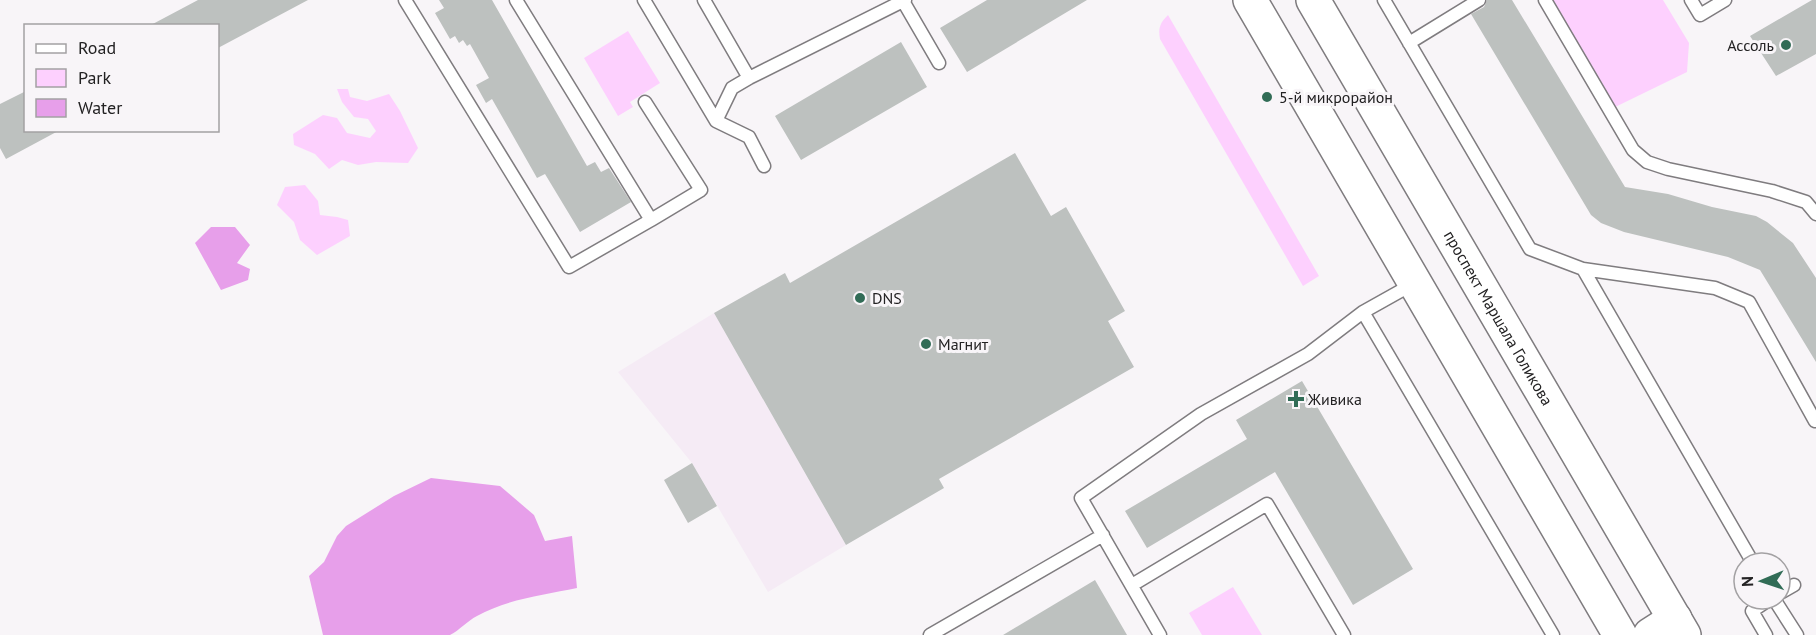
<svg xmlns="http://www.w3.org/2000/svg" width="1816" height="635" viewBox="0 0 1816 635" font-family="'PT Sans',sans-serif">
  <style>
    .built { fill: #f5ebf5 }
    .green { fill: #fdd0fe }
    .water { fill: #e79fea }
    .building { fill: #bdc1bf }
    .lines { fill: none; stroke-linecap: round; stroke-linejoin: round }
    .lane-casing { stroke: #7f7c7f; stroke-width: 15 }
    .secondary-casing { stroke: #7f7c7f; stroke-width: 36 }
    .lane { stroke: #fff; stroke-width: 12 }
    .secondary { stroke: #fff; stroke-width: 33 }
    .poi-dot { fill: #316c56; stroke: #f8f5f8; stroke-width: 2 }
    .labels { text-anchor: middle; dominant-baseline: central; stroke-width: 6; stroke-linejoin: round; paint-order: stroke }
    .poi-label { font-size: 16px; fill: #232223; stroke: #f8f5f8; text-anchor: start }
    .street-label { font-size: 16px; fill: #232223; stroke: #f8f5f8 }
  </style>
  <rect width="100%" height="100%" fill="#f8f5f8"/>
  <path class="built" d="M714 313 846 545 768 592 692 463 618 372Z"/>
  <path class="green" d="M1544 0H1663L1689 43 1687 72 1607 111Z
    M1168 15 1319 276 1303 286 1160 39C1158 28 1160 23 1168 15Z
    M628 31 660 83 630 102 633 107 618 116 584 58Z
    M337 89H348L350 97 367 101 389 94 400 111 418 148 408 163 376 162 358 165 342 160 329 169 315 154 294 145 293 134 323 115 337 118 347 133 370 138 376 131 368 119 354 117 342 102Z
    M305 185 318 201 320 215 337 217 348 220 350 236 317 255 300 240 294 222 277 205 285 187Z
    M1233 587 1262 635H1202L1189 613Z"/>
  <path class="water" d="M211 227H235L250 245 237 263 250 269 248 280 221 290 195 243Z
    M431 478 500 486 534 515 545 541 572 536 577 588C544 595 507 599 477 616 467 621 460 630 450 635H323L309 576 324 562 337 536 346 526 394 496Z"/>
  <path class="building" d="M198 0H308L218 48V26H149Z
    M439 0H492L587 166 595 162 601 172 609 168 631 202 580 232 545 174 537 178 492 99 486 103 476 85 489 78 470 44 467 46 463 40 459 43 455 36 450 39 435 13 444 8Z
    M987 0H1087L967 72 940 28Z
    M1487 0H1512L1625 187 1668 194 1712 207 1756 216 1767 222 1793 243 1816 278V362L1760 270 1728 257 1624 232 1601 223 1591 215 1471 14 1484 7Z
    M1812 0H1816V54L1776 76 1750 36Z
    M901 42 927 87 801 160 775 116Z
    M26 91V130H60L6 159 0 148V104Z
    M1015 153 1051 216 1066 207 1125 311 1108 321 1134 367 939 479 944 488 846 545 714 313 785 273 790 283Z
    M1302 381 1413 569 1353 605 1275 472 1147 548 1125 511 1247 439 1236 420Z
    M692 463 717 506 688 523 664 480Z
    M1095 580 1127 635H1003Z"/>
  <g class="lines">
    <g class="lane-casing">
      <path id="lane" d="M405 0 569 267 651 220 516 0
        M644 0 716 121 749 137 764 166
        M704 0 749 78 905 0
        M1384 0 1530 249 1583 269 1753 563
        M1545 0 1633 150 1647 162 1668 169 1772 191 1806 202 1816 214
        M1691 0 1700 15 1725 0
        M903 1 939 63
        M1409 43 1479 0
        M645 102 701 190 651 220
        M716 121 732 88 749 78
        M1583 269 1715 288 1749 302 1815 421 1816 420
        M1363 312 1553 635
        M1132 585 1267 504 1344 635
        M1780 593 1794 585
        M1774 599 1797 635
        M930 635 1103 535
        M1160 635 1081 498 1201 414 1308 354 1363 312 1413 284
        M1766 635 1752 611 1770 599"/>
    </g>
    <g class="secondary-casing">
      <g id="secondary">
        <path d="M1250 0 1620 635"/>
        <path id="s1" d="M1313 0 1684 635"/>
        <path d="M1650 635 1675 619"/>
      </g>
    </g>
    <use href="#lane" class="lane"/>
    <use href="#secondary" class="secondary"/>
  </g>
  <g class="poi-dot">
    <circle cx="1786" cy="45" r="6"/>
    <circle cx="1267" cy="97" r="6"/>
    <circle cx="860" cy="298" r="6"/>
    <circle cx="926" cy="344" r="6"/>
    <path d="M1293 390h6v6h6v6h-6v6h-6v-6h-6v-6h6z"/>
  </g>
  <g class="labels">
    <g class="poi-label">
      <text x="1774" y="45" text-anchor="end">Ассоль</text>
      <text x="1279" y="97">5-й микрорайон</text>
      <text x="872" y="298">DNS</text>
      <text x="938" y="344">Магнит</text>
      <text x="1308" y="399">Живика</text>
    </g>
    <g class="street-label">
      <text stroke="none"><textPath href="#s1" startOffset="368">проспект Маршала Голикова</textPath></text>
    </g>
  </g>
  <rect x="24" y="24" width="195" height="108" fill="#f8f5f8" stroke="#a3a1a3" stroke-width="1.5"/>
  <rect x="36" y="44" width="30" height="9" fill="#ffffff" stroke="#a3a1a3" stroke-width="1.5"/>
  <text x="78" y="54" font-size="18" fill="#232223">Road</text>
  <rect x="36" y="69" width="30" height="18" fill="#fdd0fe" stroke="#a3a1a3" stroke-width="1.5"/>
  <text x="78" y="84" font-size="18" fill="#232223">Park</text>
  <rect x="36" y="99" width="30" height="18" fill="#e79fea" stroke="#a3a1a3" stroke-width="1.5"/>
  <text x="78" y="114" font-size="18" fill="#232223">Water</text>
  <g transform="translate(1762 581) rotate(268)"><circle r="28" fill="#f8f5f8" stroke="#a3a1a3" stroke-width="1.5"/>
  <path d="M0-4.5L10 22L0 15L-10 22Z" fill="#316c56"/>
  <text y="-9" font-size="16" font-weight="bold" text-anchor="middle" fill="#232223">N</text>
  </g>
</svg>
